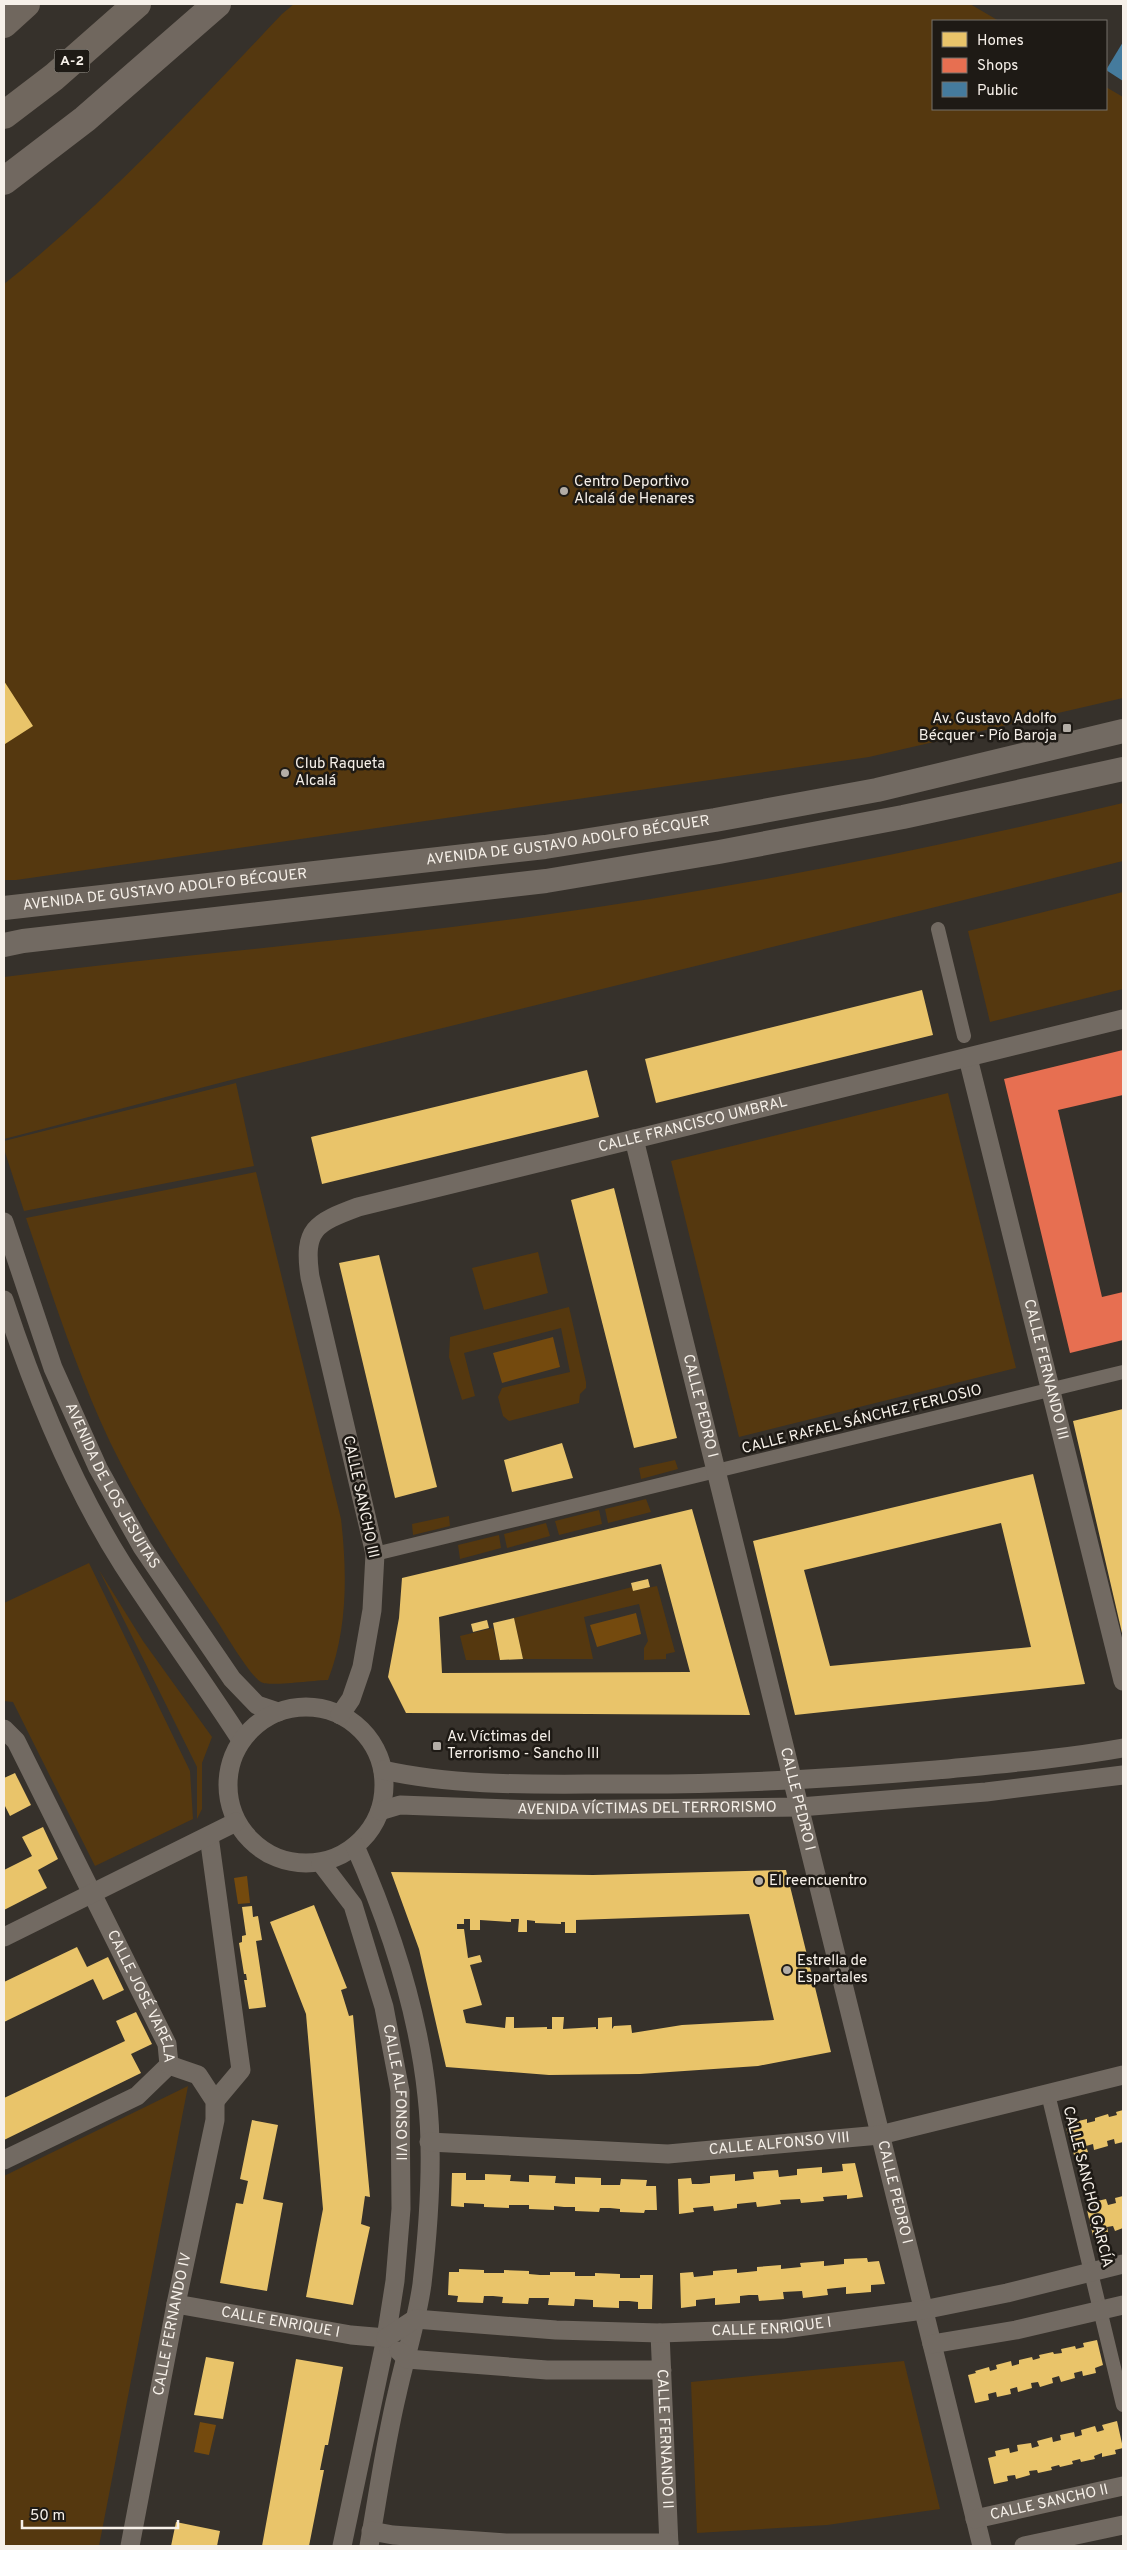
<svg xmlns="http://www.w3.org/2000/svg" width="1127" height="2550" viewBox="0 0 1127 2550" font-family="Overpass,sans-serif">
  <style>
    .green { fill: #55380f }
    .water { fill: #744a0e }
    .homes { fill: #e9c46a; fill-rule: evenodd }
    .shops { fill: #e76f51 }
    .public { fill: #457b9d }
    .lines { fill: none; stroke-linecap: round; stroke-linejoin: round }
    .pedestrian { stroke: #726a62; stroke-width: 14 }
    .minor { stroke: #726a62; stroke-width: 19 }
    .tertiary { stroke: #726a62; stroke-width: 24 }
    .trunk { stroke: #716860; stroke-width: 28 }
    .motorway { stroke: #70675e; stroke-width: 28 }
    .poi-dot { fill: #b3ada6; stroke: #1e1a15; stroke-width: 2 }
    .labels { text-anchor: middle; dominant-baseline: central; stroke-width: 5; stroke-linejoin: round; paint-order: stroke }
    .shield { fill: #1e1a15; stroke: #b5b0a9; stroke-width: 1 }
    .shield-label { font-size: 14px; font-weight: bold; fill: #f6f0e9 }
    .poi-label { font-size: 15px; fill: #f6f0e9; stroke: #1e1a15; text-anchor: start }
    .street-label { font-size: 15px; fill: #f6f0e9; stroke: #1e1a15 }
  </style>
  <rect width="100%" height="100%" fill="#36312b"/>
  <path class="green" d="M294 4H970L999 21H933V109H1106V87L1123 97V698L869 757 16 880H4V284C106 203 193 108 282 14Z
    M1123 803V861L235 1079 4 1139V977C181 954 359 941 536 916 734 889 929 849 1123 803Z
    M1123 892V989L990 1022 968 931Z
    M236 1083 254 1166 24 1211 4 1149V1141Z
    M948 1093 1016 1368 739 1437 671 1161Z
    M256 1172 341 1519C347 1572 348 1629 328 1680 315 1680 268 1687 261 1682 249 1675 224 1631 215 1618 177 1562 139 1502 110 1442 76 1370 52 1294 26 1218Z
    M538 1252 548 1293 484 1310 472 1268Z
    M569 1307 586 1382V1388L580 1394 579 1403 509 1421 503 1416 498 1397 502 1388 570 1372 561 1328 464 1353 475 1396 462 1400 449 1357 450 1337Z
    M675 1460 678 1469 641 1479 639 1468Z
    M646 1499 651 1512 608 1523 605 1509Z
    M599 1510 602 1524 559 1535 555 1521Z
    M449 1516 450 1526 413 1535 412 1524Z
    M546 1523 550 1536 507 1548 504 1534Z
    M499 1535 501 1548 460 1559 458 1545Z
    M89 1563 190 1771 193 1819 95 1866 13 1702 4 1701V1603Z
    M99 1570 143 1641 212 1737 202 1763V1809L197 1819V1767Z
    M657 1586 675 1652 666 1654V1659L644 1660V1648L648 1641 639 1604 584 1617 593 1659H523L514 1618 632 1587 633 1591Z
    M493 1628 500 1660H466L460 1636Z
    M188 2086 99 2546H4V2176Z
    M904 2361 940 2509 827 2525 697 2533 691 2382Z"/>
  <path class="water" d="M553 1337 560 1367 502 1383 493 1353Z
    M636 1613 641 1634 597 1647 590 1625Z
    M247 1876 250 1903 238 1904 234 1878Z
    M200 2422 216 2425 209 2455 194 2452Z"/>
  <path class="homes" d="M4 681 33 726 5 744 4 742Z
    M922 990 933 1035 656 1103 645 1059Z
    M587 1070 599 1117 322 1184 311 1137Z
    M614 1188 677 1438 634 1448 571 1200Z
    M379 1255 437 1487 395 1498 339 1263Z
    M1123 1409V1633H1122L1073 1421Z
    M562 1443 573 1478 512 1492 504 1460Z
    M1033 1474 1085 1684 795 1715 753 1541ZM1001 1523 1031 1647 830 1666 804 1570Z
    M692 1509 750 1715 406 1713 388 1677 399 1618 402 1578ZM661 1564 690 1672 442 1673 439 1617Z
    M648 1579 650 1587 633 1591 631 1583Z
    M514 1618 523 1659 500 1660 493 1623Z
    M487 1620 489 1628 473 1632 471 1624Z
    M15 1773 31 1805 10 1816 4 1804V1778Z
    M43 1827 58 1859 38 1870 47 1888 4 1910V1870L32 1856 22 1837Z
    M786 1870 831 2052 758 2066 640 2074 549 2075 446 2067 419 1949 391 1872 593 1875ZM749 1914 774 2020 682 2025 632 2033 631 2025 614 2026 612 2029V2017L598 2018V2029H596V2027L563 2029 564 2017H552V2029H547V2027L514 2028V2017H506L505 2028 466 2023 463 2010 482 2005 470 1965 482 1962 480 1955 468 1958 464 1929H457V1924H464V1919H470V1930H480V1920L511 1922V1919H519L518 1932H527V1920L535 1921V1923L561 1924V1922H565V1933H576V1920Z
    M314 1905 347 1988 341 1990 349 2016 353 2015 370 2197 365 2196 361 2224 370 2227 353 2305 306 2297 323 2209 306 2014 270 1922Z
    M252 1906 253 1917 258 1916 262 1940 256 1941 266 2007 249 2009 244 1980H247L246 1974H244L239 1943 242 1942V1936L246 1935 242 1907Z
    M77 1947 87 1967 108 1957 124 1990 103 2000 93 1979 4 2022V1982Z
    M136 2012 152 2044 131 2054 141 2073 4 2140V2098L125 2041 116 2021Z
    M1123 2110V2142L1115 2144 1114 2139 1107 2141 1108 2146 1094 2150 1093 2144 1086 2146 1088 2152 1074 2155 1066 2128 1074 2126V2122L1087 2119V2123L1095 2121V2118L1108 2114 1109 2117 1117 2115 1116 2112Z
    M252 2120 278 2125 263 2199 283 2203 267 2291 220 2283 236 2203 243 2204 248 2181 240 2179Z
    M855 2163 863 2197 847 2199V2195L834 2196 823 2197 824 2201 801 2203 800 2199 780 2200 781 2204 757 2207 756 2202 737 2204V2208L714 2211 713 2206 693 2208 694 2212 679 2214 678 2179 691 2178 692 2184H701L710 2183V2176L735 2174V2181L744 2180 754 2179 753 2172 778 2170 779 2177 797 2175V2169L822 2167V2173L843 2171 842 2164Z
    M452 2173H466V2180H485V2174L511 2175 510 2181 529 2182V2175L556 2176 555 2183 575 2184V2177L601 2178V2185H620L621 2179 647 2180 646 2186H656L657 2210H645L644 2213 620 2212V2209L610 2208H600L599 2212 575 2211V2207H564L554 2206V2210L529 2209V2205H509V2208L484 2207V2204L464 2203V2207L451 2206Z
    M1123 2196V2228L1115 2231 1113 2226 1107 2227 1108 2232 1093 2236 1087 2210 1095 2208 1093 2202 1106 2199 1108 2205 1116 2203 1115 2198Z
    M867 2258 868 2262 879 2261 885 2284 871 2285V2292L846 2294V2287L827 2289 828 2295 803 2298 802 2291 783 2292 784 2299 759 2301 758 2295H749L740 2296V2303L715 2305V2298L706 2299 696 2300V2306L681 2308 680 2273 693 2272 694 2277 713 2275V2271L737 2269V2273L757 2271V2267L781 2265V2269L801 2267 800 2263 824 2261V2266L844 2264V2259Z
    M459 2269 484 2270V2273H504V2270L529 2271V2274L540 2275H550V2272H575V2276H595V2273L620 2274V2278H640V2275H653L652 2309H638V2302L629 2301H619V2308L593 2307V2300L575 2299 574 2306 548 2305 549 2298H529L528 2304 502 2303 503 2297 493 2296H484L483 2303 457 2302 458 2296 448 2295 449 2272H459Z
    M1097 2340 1103 2365 1095 2368 1096 2373 1083 2376 1082 2371 1074 2373 1075 2378 1061 2382 1059 2376 1052 2378 1053 2383 1040 2387 1038 2382 1031 2383 1032 2388 1018 2392 1017 2387 1010 2389 1011 2394 997 2397 996 2392 988 2394 989 2400 975 2403 968 2375 976 2373 975 2371 989 2367 990 2371 997 2369 996 2365 1011 2361 1012 2366 1019 2364V2360L1032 2357 1033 2360 1040 2358 1039 2355 1053 2352 1054 2354 1062 2353 1061 2349 1075 2346 1076 2349 1084 2347 1083 2343Z
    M206 2357 234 2362 223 2419 194 2415Z
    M296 2359 343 2367 328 2445H325L320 2470H324L309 2546H262Z
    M1117 2421 1123 2448 1115 2450 1116 2454 1102 2457V2453L1094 2456 1095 2459 1081 2462 1080 2459 1072 2461 1073 2464 1060 2467 1059 2465 1051 2467 1052 2470 1038 2473 1037 2470 1029 2471 1030 2475 1016 2479 1015 2475 1007 2476 1008 2481 994 2484 988 2458 996 2456 995 2451 1009 2448 1010 2453 1018 2451 1017 2445 1031 2443 1032 2448 1039 2446 1037 2441 1052 2437 1053 2442 1061 2440 1060 2435 1074 2432 1075 2437 1082 2435 1081 2430 1095 2426 1097 2432 1104 2430 1102 2425Z
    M176 2522 220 2531 217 2546H171Z"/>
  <path class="shops" d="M1123 1050V1095L1058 1110 1102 1297 1123 1292V1340L1070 1353 1004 1079Z"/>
  <path class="public" d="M1123 42V81L1106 70Z"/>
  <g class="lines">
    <path class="pedestrian" d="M938 929 964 1036
      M375 1554 1123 1372
      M1048 2094 1123 2405"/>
    <g class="minor">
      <path id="s1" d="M968 1058 1123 1681"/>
      <path id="s2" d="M634 1139 982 2546"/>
      <path id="s3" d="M4 1222 53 1368 98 1468 142 1547 232 1679 257 1705 278 1712"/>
      <path d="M4 1300C34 1391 71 1483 123 1565 161 1624 203 1681 241 1740"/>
      <circle cx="306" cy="1785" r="78"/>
      <path id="s4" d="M340 1715 351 1699 362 1667 372 1610 375 1554 310 1277C303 1229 315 1223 358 1207L1123 1019"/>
      <path id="s5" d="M4 1729 16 1741 167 2044 169 2065 137 2096 4 2160"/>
      <path d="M383 1770C459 1787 539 1784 616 1784 723 1785 829 1779 936 1770 998 1764 1062 1759 1123 1748"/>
      <path id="s6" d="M380 1811 400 1805 536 1810 800 1807 986 1792 1123 1775"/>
      <path d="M209 1836 241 2070 215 2101"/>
      <path d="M355 1846C390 1925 418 2009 427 2096 434 2157 429 2223 422 2284 417 2321 405 2357 397 2394 385 2444 378 2496 369 2546"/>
      <path id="s7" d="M321 1863 353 1905 384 2007 400 2091 401 2209 395 2281 386 2338 342 2546"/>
      <path d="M4 1937 236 1822"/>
      <path id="s8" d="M429 2142 668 2154 880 2135 1123 2075"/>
      <path id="s9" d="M176 2304 351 2335 386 2338"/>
      <path id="s10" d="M660 2333 669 2546"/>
      <path id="s11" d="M386 2338 415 2319 556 2330 660 2333 783 2329 923 2310 1007 2293 1123 2264"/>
      <path d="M932 2344 1016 2330 1123 2305"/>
      <path d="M399 2351 407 2359 547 2370H662"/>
      <path id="s12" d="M975 2519 1123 2486"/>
      <path d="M371 2531 393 2535 506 2543H669"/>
      <path id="s13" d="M130 2546 176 2304 215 2120V2101L198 2075 169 2065"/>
      <path d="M1024 2546 1123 2525"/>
    </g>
    <g class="tertiary">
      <path id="s14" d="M4 908 545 847 715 820 877 790 1123 731"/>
      <path d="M4 945 23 941 546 881 719 852 903 817 1123 769"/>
    </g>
    <path class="trunk" d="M4 181 85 119 217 4"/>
    <path class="motorway" d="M4 24 26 4
      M4 115 54 77 137 4"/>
  </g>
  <g class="poi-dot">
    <circle cx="564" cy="491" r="5"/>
    <rect x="1062" y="723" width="10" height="10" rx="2.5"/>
    <circle cx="285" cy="773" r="5"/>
    <rect x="432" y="1741" width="10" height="10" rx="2.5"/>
    <circle cx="759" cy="1881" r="5"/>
    <circle cx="787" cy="1970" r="5"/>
  </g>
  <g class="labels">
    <rect class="shield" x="54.5" y="49.5" width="35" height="23" rx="4"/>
    <g class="shield-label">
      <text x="72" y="61">A-2</text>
    </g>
    <g class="poi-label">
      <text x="574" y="482">Centro Deportivo<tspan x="574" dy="17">Alcalá de Henares</tspan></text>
      <text x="1057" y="719" text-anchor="end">Av. Gustavo Adolfo<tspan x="1057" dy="17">Bécquer - Pío Baroja</tspan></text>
      <text x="295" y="764">Club Raqueta<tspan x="295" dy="17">Alcalá</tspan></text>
      <text x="447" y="1737">Av. Víctimas del<tspan x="447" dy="17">Terrorismo - Sancho III</tspan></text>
      <text x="769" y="1881">El reencuentro</text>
      <text x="797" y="1961">Estrella de<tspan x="797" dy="17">Espartales</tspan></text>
    </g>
    <g class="street-label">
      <text stroke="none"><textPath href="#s14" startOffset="568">AVENIDA DE GUSTAVO ADOLFO BÉCQUER</textPath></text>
      <text stroke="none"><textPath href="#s14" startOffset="162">AVENIDA DE GUSTAVO ADOLFO BÉCQUER</textPath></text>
      <text stroke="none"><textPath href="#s4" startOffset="894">CALLE FRANCISCO UMBRAL</textPath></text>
      <text stroke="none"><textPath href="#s1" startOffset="321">CALLE FERNANDO III</textPath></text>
      <text stroke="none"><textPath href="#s2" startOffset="275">CALLE PEDRO I</textPath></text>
      <text transform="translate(862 1420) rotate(-14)">CALLE RAFAEL SÁNCHEZ FERLOSIO</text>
      <text stroke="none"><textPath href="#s3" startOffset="286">AVENIDA DE LOS JESUITAS</textPath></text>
      <text transform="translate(360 1497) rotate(78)">CALLE SANCHO III</text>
      <text stroke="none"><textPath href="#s2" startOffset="680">CALLE PEDRO I</textPath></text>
      <text stroke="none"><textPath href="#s6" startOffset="268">AVENIDA VÍCTIMAS DEL TERRORISMO</textPath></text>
      <text stroke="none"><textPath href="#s5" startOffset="302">CALLE JOSÉ VARELA</textPath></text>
      <text stroke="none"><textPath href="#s7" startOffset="246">CALLE ALFONSO VII</textPath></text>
      <text stroke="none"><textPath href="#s8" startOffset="351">CALLE ALFONSO VIII</textPath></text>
      <text transform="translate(1087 2187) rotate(76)">CALLE SANCHO GARCÍA</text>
      <text stroke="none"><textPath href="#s2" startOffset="1085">CALLE PEDRO I</textPath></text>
      <text stroke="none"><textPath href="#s13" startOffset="226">CALLE FERNANDO IV</textPath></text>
      <text stroke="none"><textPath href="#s9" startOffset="106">CALLE ENRIQUE I</textPath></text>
      <text stroke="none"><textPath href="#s11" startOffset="392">CALLE ENRIQUE I</textPath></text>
      <text stroke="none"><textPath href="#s10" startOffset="106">CALLE FERNANDO II</textPath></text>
      <text stroke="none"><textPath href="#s12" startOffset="76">CALLE SANCHO II</textPath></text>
    </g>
  </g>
  <rect width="1127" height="2550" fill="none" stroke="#f6f0e9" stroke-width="10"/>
  <rect x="932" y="20" width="175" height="90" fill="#1e1a15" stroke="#74706a"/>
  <rect x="942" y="32" width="25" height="15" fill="#e9c46a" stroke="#74706a"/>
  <text x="977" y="45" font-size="15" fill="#f6f0e9">Homes</text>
  <rect x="942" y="58" width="25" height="15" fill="#e76f51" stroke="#74706a"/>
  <text x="977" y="70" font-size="15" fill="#f6f0e9">Shops</text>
  <rect x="942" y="82" width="25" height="15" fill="#457b9d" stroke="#74706a"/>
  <text x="977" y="95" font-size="15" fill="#f6f0e9">Public</text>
  <path d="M22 2520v8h156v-8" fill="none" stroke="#f6f0e9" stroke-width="2.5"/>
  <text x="30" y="2520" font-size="15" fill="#f6f0e9" stroke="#1e1a15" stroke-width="4" paint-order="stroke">50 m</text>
</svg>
